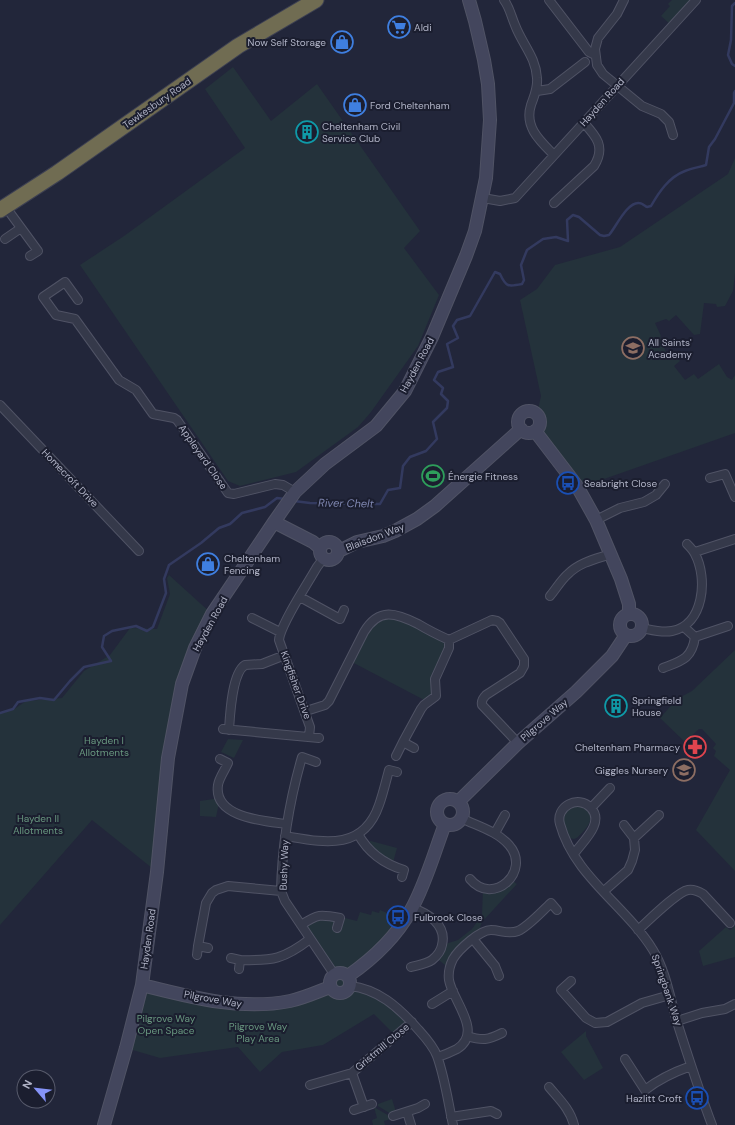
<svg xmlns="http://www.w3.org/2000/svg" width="735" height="1125" viewBox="0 0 735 1125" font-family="'DM Sans',sans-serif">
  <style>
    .green { fill: #24323b }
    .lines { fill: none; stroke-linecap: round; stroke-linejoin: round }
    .stream { stroke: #333a5f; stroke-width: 2.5 }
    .street-casing { stroke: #505365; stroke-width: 10 }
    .secondary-casing { stroke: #505365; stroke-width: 14 }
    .highway-casing { stroke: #3d4052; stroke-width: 17 }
    .street { stroke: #35394a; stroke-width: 8 }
    .secondary { stroke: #43465d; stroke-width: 12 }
    .highway { stroke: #706c52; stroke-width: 15 }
    .labels { text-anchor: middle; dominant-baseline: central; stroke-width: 4; stroke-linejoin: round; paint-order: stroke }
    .poi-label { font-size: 10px; fill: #b0b3c6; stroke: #1b1e2f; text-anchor: start }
    .street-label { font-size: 10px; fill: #b0b3c6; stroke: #1b1e2f }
    .park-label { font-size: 10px; fill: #68977f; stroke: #1b1e2f }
    .water-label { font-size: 11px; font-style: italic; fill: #8088b2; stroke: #1b1e2f }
  </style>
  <rect width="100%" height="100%" fill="#22263a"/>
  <path class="green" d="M672 0H696L672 26 661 16 670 6 668 4Z
    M233 67 271 121 317 84 420 231 404 248 439 295 418 346 371 412 358 427 296 472 240 486 228 481 80 265 124 236 245 148 205 89Z
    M735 158V273L733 291 725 306 717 307 716 304 704 303 700 334 694 335 676 315 669 321 666 319 655 323 661 336 660 337 668 357 675 355 680 361 674 366 685 380 694 374 698 379 719 364 727 377 732 380 735 375V433L587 485 581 493 538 428C541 422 540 419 537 414L541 396 520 300 537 289 555 265 620 247 728 174Z
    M169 575 212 614 182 684 157 872 92 820 0 925V713L13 710 26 701 62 698 84 671 110 655 130 628 157 629 170 594 167 578Z
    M387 614 449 640 436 688 428 702 350 661 364 632Z
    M735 650V871L696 830 730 770 714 756 716 751 713 748 716 744 702 729H699L685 742 660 718 677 699 692 691Z
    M228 739 243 740 234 758 221 752Z
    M220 798 216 817 200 816V801Z
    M572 806C594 807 596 818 582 833 579 835 578 838 574 839 572 839 570 838 568 836L563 819 567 810Z
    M371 841 397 848 392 866 365 844Z
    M510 879 517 884 482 922 480 927 484 932 473 939 450 969 435 957 442 945 458 940 472 929 482 915 483 888 488 889Z
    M389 909 408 915 350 979 351 984 368 989 412 1022 396 1036 374 1014 323 1045 282 1052 260 1072 238 1047 160 1058 126 1048 142 985 270 1004 329 982 332 977 301 925 314 917 345 918 357 921 360 912 371 915 372 911 379 913 380 910 387 913Z
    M735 926V957L703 966 699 951 726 927 730 930Z
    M586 1031V1036L603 1068 584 1080 561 1052Z
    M392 1099 396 1112 391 1114 378 1106V1104Z
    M374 1107 391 1117V1119L384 1121 385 1125H373L372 1120 377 1118Z"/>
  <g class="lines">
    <path class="stream" d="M735 3 732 6 731 40 728 55 732 64 735 66
      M294 501 310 503 380 504 388 490 400 488 403 466 410 457 426 451 437 439 433 422 447 408 448 401 441 394 443 388 434 380 438 372 453 367 447 344 458 338 453 326 457 320 470 316 495 272 500 274C506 287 508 287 522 284L524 280 521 265 527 250 543 239 556 237 568 241 567 220 573 215 579 217 600 235 604 236 609 235C616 227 627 202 639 203 642 203 645 206 647 207L651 206C659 192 669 177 685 171 692 168 700 167 706 165L709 147 715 139 734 103V93L735 91
      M0 713 13 709 18 702 40 698 54 700 70 681 84 667 111 661 102 647 104 636 112 631 136 626 147 631 153 627 166 593 164 579 169 565 201 543 219 528 230 524 242 513 265 507 277 498 285 499"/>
    <g class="street-casing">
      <path id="street" d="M504 0C510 8 511 16 515 25 522 44 536 57 537 78 538 89 534 96 531 105 524 127 540 141 554 155
        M549 0 589 52 595 55
        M624 0 617 14 598 38 595 49 597 65 603 74 642 106 661 114 669 122 673 135
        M537 91 550 89 585 62
        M483 198 500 201 515 198 696 0
        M554 203 594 166C606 147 596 136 584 123
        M5 206 38 251 30 256
        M5 239 21 228
        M78 300 65 282 43 297 56 315 75 319 119 380 136 390 153 414 174 418 177 420 228 493 234 494 275 484 283 485 295 492
        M0 405 139 551
        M710 478 725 474 735 497
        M596 520 620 508 644 502 656 495 665 484
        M695 552 735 539
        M550 596C556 589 561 580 568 574 580 562 596 559 611 554
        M300 597 340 619 344 610
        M252 618 280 632
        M642 628C652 630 662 633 672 631 704 625 708 578 695 554 693 550 690 547 687 544
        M695 637 728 626
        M663 668C681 661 692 659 695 637L684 627
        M306 711 325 705 329 701 364 632C379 607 396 613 418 624 428 630 438 635 449 640
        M223 729 319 738
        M229 730C230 714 232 673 245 665L262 664 285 655
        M309 737 310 727 279 640C280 625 308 583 317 567L323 559
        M403 742 421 709 424 705 436 696 435 679 449 648V640L492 620 497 621 500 623 524 659V666L520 673 486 695C483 698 481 701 482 705L518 743
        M396 756 403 742 414 748
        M220 759 228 763C225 770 219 778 218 785 213 818 265 821 286 824
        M316 762 302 757C289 802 282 845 281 891L285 901 334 974
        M591 808 610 788
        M461 818C477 826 497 831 509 845 532 871 493 907 470 879
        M495 833 505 815
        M358 834C368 852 384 864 404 870L402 877
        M285 836C322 842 363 852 379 805 383 794 386 781 389 770L397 772
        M634 838 659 815
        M574 854C582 842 605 823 591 808 578 794 555 807 560 824 574 876 626 906 653 950 666 971 670 998 677 1022 688 1056 699 1091 712 1125
        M604 891 628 870 632 861 635 850 634 838 624 825
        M301 925C318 914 320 914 340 918L337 928
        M638 930C648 921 677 892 688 890 693 889 698 891 703 894L730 923
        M473 939 495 966 499 976
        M198 946 206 903 212 893 216 890 228 886 281 891
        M197 955 198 946 208 948
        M231 958 240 960 239 969
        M240 960C273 961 284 959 310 939
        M411 967C418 965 426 964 432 960 437 956 441 951 442 945 447 925 428 913 412 908
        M571 981 561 990 586 1018 595 1023 607 1022 642 1003 670 995
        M350 986C378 989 398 1007 416 1027 424 1036 433 1045 437 1056 445 1078 448 1102 453 1125
        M432 1004 453 991
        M677 1021 702 1013 725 1009 735 1004
        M467 1036C483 1041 488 1040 502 1033
        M438 1057C444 1055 451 1052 457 1049 484 1032 452 1000 449 980 448 973 450 965 453 959 459 949 480 930 491 930 501 930 508 935 518 931 529 926 542 911 551 903L557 910
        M625 1059 645 1090C659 1079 674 1072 691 1066
        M352 1073 364 1107
        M310 1085 352 1073 412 1022
        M549 1087C559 1099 570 1109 574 1125
        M354 1110 372 1104
        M407 1112 411 1125
        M393 1116 418 1108 425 1104
        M451 1117 491 1111 497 1114"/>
    </g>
    <g class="secondary-casing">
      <path id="secondary" d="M518 422a11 11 0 1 1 22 0a11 11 0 1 1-22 0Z
        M535 431 577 486 596 520 621 579 629 604V614
        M274 522 313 542 320 548
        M320 551a9 9 0 1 1 18 0a9 9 0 1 1-18 0Z
        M339 551 357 542 383 536 395 531 417 519 435 506 521 429
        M620 625a11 11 0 1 1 22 0a11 11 0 1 1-22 0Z
        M437 812a13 13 0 1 1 26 0a13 13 0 1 1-26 0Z
        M458 802 518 743 576 692 612 656 626 635
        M330 983a10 10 0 1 1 20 0a10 10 0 1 1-20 0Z
        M348 976C374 958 396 937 411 910 426 883 434 853 445 824
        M142 985C190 997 240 1011 290 1001 304 998 317 992 330 987
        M104 1125 126 1048 142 985 157 872 168 758 182 684 195 648 212 614 274 522 295 492 325 464 376 426 405 391 432 337 466 256 475 231 486 178 490 120 488 84 484 60 475 21 469 0"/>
    </g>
    <g class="highway-casing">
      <path id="highway" d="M0 210 57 173 238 46 316 0"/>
    </g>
    <use href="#street" class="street"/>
    <use href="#secondary" class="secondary"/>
    <use href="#highway" class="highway"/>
  </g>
  <defs>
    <g id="supermarket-ring" transform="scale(1.15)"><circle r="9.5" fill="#1b1e2f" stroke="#3f7fe0" stroke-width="1.5"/><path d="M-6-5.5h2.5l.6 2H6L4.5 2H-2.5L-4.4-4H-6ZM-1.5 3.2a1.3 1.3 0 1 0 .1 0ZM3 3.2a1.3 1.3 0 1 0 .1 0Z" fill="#3f7fe0"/></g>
    <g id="shop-ring" transform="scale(1.15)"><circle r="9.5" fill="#1b1e2f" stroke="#3f7fe0" stroke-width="1.5"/><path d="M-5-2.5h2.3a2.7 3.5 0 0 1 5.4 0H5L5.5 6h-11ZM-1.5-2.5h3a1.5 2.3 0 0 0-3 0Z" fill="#3f7fe0"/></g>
    <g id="building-ring" transform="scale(1.15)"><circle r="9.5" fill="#1b1e2f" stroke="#0f9aa8" stroke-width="1.5"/><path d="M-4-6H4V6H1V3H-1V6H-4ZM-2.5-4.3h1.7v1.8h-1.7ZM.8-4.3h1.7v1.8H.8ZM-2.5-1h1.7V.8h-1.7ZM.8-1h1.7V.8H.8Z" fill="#0f9aa8"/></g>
    <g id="school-ring" transform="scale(1.15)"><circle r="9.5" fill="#1b1e2f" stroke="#8d6e63" stroke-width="1.5"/><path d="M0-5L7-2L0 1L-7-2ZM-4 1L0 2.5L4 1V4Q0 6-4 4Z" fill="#8d6e63"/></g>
    <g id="stadium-ring" transform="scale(1.15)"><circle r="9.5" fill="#1b1e2f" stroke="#2e9e5b" stroke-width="1.5"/><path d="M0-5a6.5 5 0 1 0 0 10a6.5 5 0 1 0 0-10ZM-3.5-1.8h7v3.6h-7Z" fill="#2e9e5b"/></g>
    <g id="bus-ring" transform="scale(1.15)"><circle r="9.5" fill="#1b1e2f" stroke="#1a4fb4" stroke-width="1.5"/><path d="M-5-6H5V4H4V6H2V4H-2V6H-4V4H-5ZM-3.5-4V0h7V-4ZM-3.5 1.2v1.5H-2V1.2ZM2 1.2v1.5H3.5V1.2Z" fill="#1a4fb4"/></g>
    <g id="pharmacy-ring" transform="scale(1.15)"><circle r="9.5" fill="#1b1e2f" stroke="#e0444e" stroke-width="1.5"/><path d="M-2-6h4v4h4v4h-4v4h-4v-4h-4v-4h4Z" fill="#e0444e"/></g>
  </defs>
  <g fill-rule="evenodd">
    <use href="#supermarket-ring" x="399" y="27"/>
    <use href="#shop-ring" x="342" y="42"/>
    <use href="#shop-ring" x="355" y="105"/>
    <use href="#building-ring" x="307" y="132"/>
    <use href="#school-ring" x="633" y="348"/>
    <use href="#stadium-ring" x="433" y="476"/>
    <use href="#bus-ring" x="568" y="483"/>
    <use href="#shop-ring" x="208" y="564"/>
    <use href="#building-ring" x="616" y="706"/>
    <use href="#pharmacy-ring" x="695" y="747"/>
    <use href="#school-ring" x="684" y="770"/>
    <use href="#bus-ring" x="398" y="917"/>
    <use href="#bus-ring" x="697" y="1098"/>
  </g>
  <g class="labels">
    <g class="poi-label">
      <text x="414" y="27">Aldi</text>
      <text x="326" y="42" text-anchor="end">Now Self Storage</text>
      <text x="370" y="105">Ford Cheltenham</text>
      <text x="322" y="126">Cheltenham Civil<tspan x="322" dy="12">Service Club</tspan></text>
      <text x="648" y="342">All Saints'<tspan x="648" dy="12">Academy</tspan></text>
      <text x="448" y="476">Énergie Fitness</text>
      <text x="584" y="483">Seabright Close</text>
      <text x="224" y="558">Cheltenham<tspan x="224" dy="12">Fencing</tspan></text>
      <text x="632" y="700">Springfield<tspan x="632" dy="12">House</tspan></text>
      <text x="680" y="747" text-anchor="end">Cheltenham Pharmacy</text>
      <text x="668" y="770" text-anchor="end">Giggles Nursery</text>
      <text x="414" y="917">Fulbrook Close</text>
      <text x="682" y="1098" text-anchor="end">Hazlitt Croft</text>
    </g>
    <g class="street-label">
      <text transform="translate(602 102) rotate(-48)">Hayden Road</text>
      <text transform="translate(157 103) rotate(-35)">Tewkesbury Road</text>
      <text transform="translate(417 365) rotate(-62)">Hayden Road</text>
      <text transform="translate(203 457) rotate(55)">Appleyard Close</text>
      <text transform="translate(70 478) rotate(46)">Homecroft Drive</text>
      <text transform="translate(375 537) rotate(-21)">Blaisdon Way</text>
      <text transform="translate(210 624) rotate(-61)">Hayden Road</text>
      <text transform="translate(296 685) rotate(70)">Kingfisher Drive</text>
      <text transform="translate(544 720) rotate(-41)">Pilgrove Way</text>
      <text transform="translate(284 865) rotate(-88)">Bushy Way</text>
      <text transform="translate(148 939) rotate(-82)">Hayden Road</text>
      <text transform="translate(667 990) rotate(71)">Springbank Way</text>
      <text transform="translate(213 999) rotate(10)">Pilgrove Way</text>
      <text transform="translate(382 1047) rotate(-40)">Gristmill Close</text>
    </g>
    <g class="park-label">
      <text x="104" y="740">Hayden I<tspan x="104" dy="12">Allotments</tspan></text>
      <text x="38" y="818">Hayden II<tspan x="38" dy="12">Allotments</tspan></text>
      <text x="166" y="1018">Pilgrove Way<tspan x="166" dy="12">Open Space</tspan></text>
      <text x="258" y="1026">Pilgrove Way<tspan x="258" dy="12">Play Area</tspan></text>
    </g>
    <g class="water-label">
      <text transform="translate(346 503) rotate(1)">River Chelt</text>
    </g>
  </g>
  <g transform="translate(36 1089) rotate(298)"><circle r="19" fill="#1b1e2f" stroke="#575a6b"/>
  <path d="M0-3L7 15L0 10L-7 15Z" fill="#8593f7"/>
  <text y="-6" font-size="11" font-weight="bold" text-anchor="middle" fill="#b0b3c6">N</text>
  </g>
</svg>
